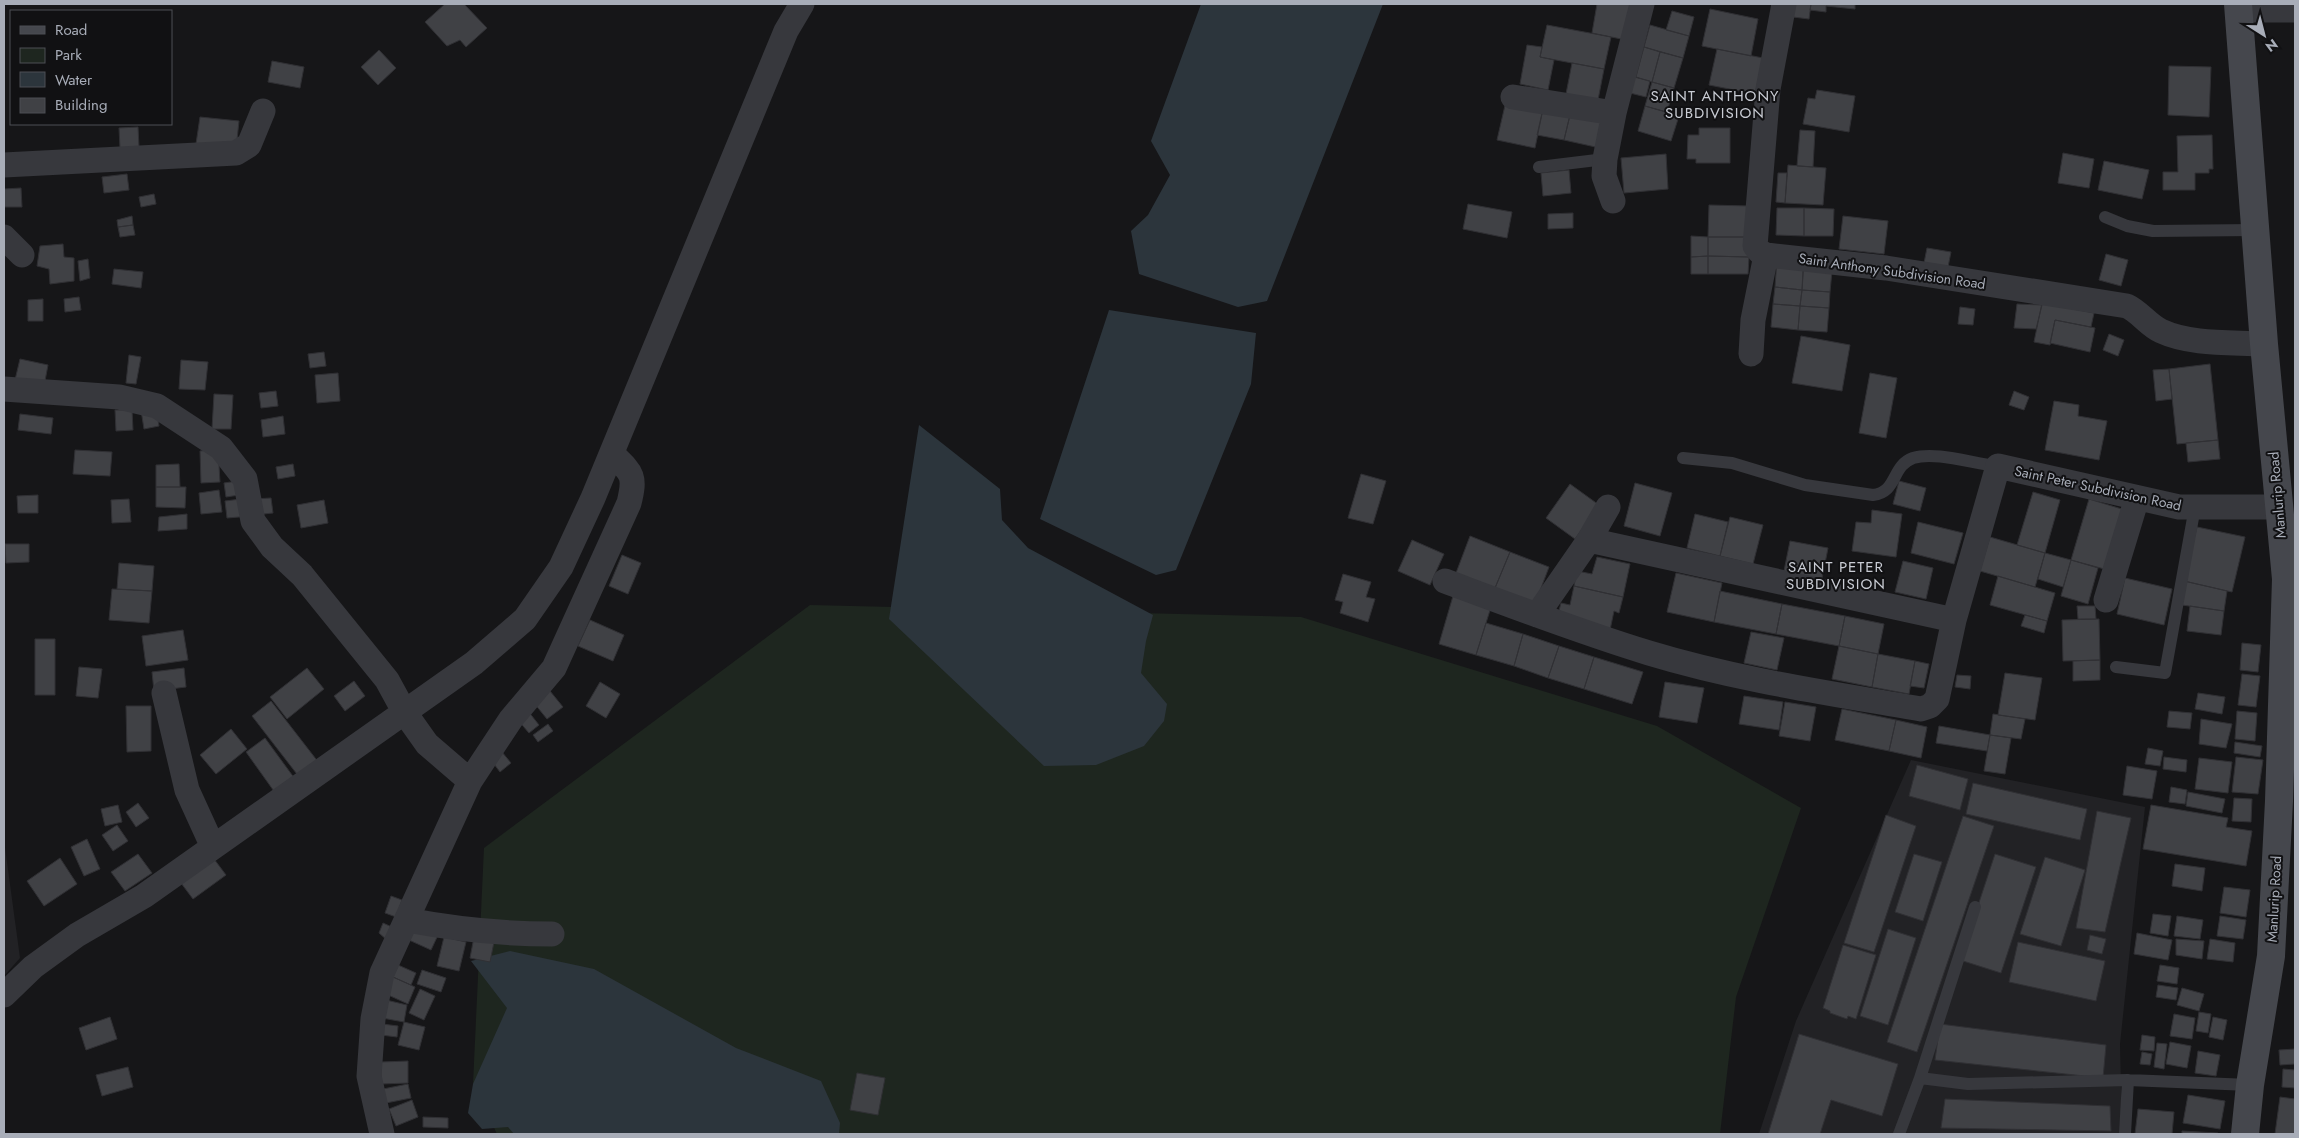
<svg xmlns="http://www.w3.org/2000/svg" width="2299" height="1138" viewBox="0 0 2299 1138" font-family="Jost,sans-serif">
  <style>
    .built { fill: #222225 }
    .green { fill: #1e261f }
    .water { fill: #2c353c }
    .building { fill: #404145; stroke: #303034 }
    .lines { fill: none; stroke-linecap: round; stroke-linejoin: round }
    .service { stroke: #37383d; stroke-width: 12 }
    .minor { stroke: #37383d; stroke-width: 25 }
    .secondary { stroke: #45474d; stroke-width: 28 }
    .labels { text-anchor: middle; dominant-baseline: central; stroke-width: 4; stroke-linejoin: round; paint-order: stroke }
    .street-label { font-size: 14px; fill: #a8adb8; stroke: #111113 }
    .neighbourhood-label { font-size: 15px; letter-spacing: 1px; fill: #c9ccd4; stroke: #111113 }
  </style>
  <rect width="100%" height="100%" fill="#161618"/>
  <path class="built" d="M1911 760 2145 807 2120 1044 2122 1134H1759L1796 1021Z
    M4 840 20 958 4 976Z"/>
  <path class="green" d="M810 605 1301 617 1657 726 1801 808 1736 997 1720 1134H497L473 1084 484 848Z"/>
  <path class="water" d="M1201 4H1383L1267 301 1238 307 1139 274 1131 231 1148 215 1170 175 1151 141Z
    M1109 310 1256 333 1251 384 1176 570 1156 575 1040 519Z
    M919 425 1000 489 1002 520 1028 548 1153 615 1146 641 1141 673 1167 704 1164 721 1144 746 1096 765 1044 766 889 619Z
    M510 951 594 969 736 1048 821 1081 840 1123 839 1134H514L508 1127 482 1129 468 1113 473 1084 507 1008 471 961Z"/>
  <path class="building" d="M445 4H464L487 28 466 47 460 40 447 46 425 22Z
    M1597 4H1633L1626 40 1592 33Z
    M1795 4H1811L1809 19 1793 17Z
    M1811 4H1855V9L1826 6V12L1810 10Z
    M1710 9 1758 19 1751 56 1702 46Z
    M1672 11 1694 17 1689 36 1666 30Z
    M1547 25 1611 37 1604 69 1540 57Z
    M1650 25 1689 36 1683 58 1644 47Z
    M1527 45 1542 47 1540 57 1554 60 1548 90 1520 84Z
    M1644 47 1660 52 1652 82 1636 77Z
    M1717 49 1763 58 1755 94 1709 85Z
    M379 50 396 68 378 85 361 67Z
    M1660 52 1683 58 1674 88 1652 82Z
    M272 61 304 67 300 88 268 82Z
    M1572 63 1604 69 1598 100 1566 94Z
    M2169 66 2211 67 2209 117 2168 115Z
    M1634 77 1650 81 1646 97 1630 93Z
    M1652 82 1674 88 1667 112 1645 106Z
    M1817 90 1855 96 1849 132 1803 124 1808 98 1815 99Z
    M1506 101 1543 109 1535 148 1497 140Z
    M1645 106 1679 116 1671 141 1638 131Z
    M1543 109 1570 115 1564 140 1537 135Z
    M1570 115 1605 122 1600 148 1564 140Z
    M200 117 239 121 236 149 196 144Z
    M138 127 139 147 120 148 119 128Z
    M1699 128H1730V163H1696V159H1687L1688 135H1699Z
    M1800 130 1815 131 1813 167 1797 166Z
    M2212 135 2213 169H2209V173H2195V190H2163V172H2178L2177 136Z
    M2063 153 2094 159 2089 188 2058 183Z
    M1666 154 1668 189 1624 193 1621 158Z
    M2104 161 2149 170 2142 199 2098 190Z
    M1788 165 1826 168 1823 205 1785 203Z
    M1569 170 1571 193 1543 196 1541 173Z
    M1778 173H1787L1785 203 1776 202Z
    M127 174 129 190 104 193 102 177Z
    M21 188 22 207H4V189Z
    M154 194 156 204 141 207 139 197Z
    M1468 204 1512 212 1507 238 1463 229Z
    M1709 205 1749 206V237H1708Z
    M1777 208H1804V236L1776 235Z
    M1804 208 1834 209 1833 236H1804Z
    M1573 213V228L1548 229V214Z
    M132 216 133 225 118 227 117 220Z
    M1843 216 1888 221 1884 254 1839 249Z
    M133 225 135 235 120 237 118 227Z
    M1691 236 1708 237V256L1691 257Z
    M1708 237H1749V257L1708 256Z
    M63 244 64 257 74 258V281L50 284 49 269 37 266 40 246Z
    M1927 248 1951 252 1948 267 1924 263Z
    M2106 254 2128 260 2121 286 2099 280Z
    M1708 256 1749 257 1748 274H1708Z
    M1708 256V274H1691V257Z
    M88 259 90 278 80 281 78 261Z
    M1777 260 1804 262 1802 290 1775 287Z
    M114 269 143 272 141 288 112 284Z
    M1803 269 1832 271 1830 292 1802 290Z
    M1775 287 1802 290 1800 306 1773 304Z
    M1802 290 1830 292 1829 308 1800 306Z
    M79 297 81 310 65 312 64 299Z
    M43 299V321H28V300Z
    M2042 303 2094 313 2091 327 2055 320 2050 345 2034 342Z
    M1773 304 1800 306 1798 330 1771 327Z
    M2017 304 2042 305 2036 329 2014 328Z
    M1800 306 1829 308 1827 332 1798 330Z
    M1960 307 1975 309 1973 325 1958 324Z
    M2055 320 2095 328 2090 352 2050 343Z
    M2109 334 2124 340 2118 356 2103 350Z
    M1801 336 1850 345 1842 391 1792 383Z
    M324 352 326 366 310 368 308 354Z
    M129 355 141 357 136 384 126 383Z
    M20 359 48 365 44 386 15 380Z
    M181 360 208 362 205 390 179 389Z
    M2210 364 2218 440 2177 444 2169 369Z
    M2169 369 2172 399 2156 401 2153 370Z
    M338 373 340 401 317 403 315 375Z
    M1870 373 1897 378 1886 438 1859 433Z
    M276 391 278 406 261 408 259 393Z
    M2014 391 2029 397 2024 410 2009 405Z
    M214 394 233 395 231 429H212Z
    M2054 401 2079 405 2078 416 2107 421 2099 460 2045 450Z
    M156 408 159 426 144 429 141 410Z
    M115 410H132L133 430 116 431Z
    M20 414 53 418 51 434 18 430Z
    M283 416 285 434 263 437 261 420Z
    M2218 440 2220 459 2188 462 2186 443Z
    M218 449 220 482 201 483 200 451Z
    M75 450 112 452 110 476 73 474Z
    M179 464 180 487H156V465Z
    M293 464 295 476 278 479 276 467Z
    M1361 474 1386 481 1373 524 1348 518Z
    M244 480 246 494 226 497 224 483Z
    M1899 481 1926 488 1920 511 1893 504Z
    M1635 483 1672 493 1660 536 1624 526Z
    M1570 484 1599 505 1575 539 1546 518Z
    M156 487H186L185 508 156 507Z
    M219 490 222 512 201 514 199 493Z
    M2033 492 2060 500 2045 553 2017 545Z
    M38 495V513H18L17 496Z
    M249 498 251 516 227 518 225 501Z
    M271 498 273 513 254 515 253 499Z
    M129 499 131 522 112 523 111 500Z
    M2089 499 2125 510 2108 570 2071 560Z
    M324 500 328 523 301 528 297 505Z
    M1872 510 1902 514 1896 557 1852 551 1856 522 1871 523Z
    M187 514V529L158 531 159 517Z
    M1695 514 1728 522 1720 556 1687 548Z
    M1730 517 1763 525 1753 564 1720 556Z
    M1918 522 1963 533 1954 564 1911 553Z
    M2197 527 2245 537 2232 592 2184 581Z
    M1470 536 1510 552 1495 588 1456 573Z
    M1990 537 2045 553 2035 587 1980 571Z
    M1412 540 1444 554 1430 585 1398 571Z
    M1790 541 1828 548 1821 584 1783 576Z
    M5 544H29V562L6 563Z
    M1510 552 1549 567 1535 604 1495 588Z
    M2045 553 2071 560 2063 587 2038 579Z
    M622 555 641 563 628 594 609 586Z
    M1597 557 1630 564 1623 597 1574 586 1577 571 1592 574Z
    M2071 560 2098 568 2088 604 2061 596Z
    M1903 561 1933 568 1926 599 1895 592Z
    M119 563 154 566 152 591 117 589Z
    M1676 573 1722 583 1714 622 1667 612Z
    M1343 574 1371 582 1366 597 1375 599 1368 622 1340 613 1343 602 1335 600Z
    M1998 576 2055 593 2047 621 1990 605Z
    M2125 578 2172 589 2164 625 2117 614Z
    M2184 581 2227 591 2224 611 2182 605Z
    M1574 586 1623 597 1619 613 1614 611 1610 630 1557 618 1561 603 1570 605Z
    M112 589 152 591 149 623 109 620Z
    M1720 591 1782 604 1776 634 1714 622Z
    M1453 596 1491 607 1476 655 1439 644Z
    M1782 604 1845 616 1839 646 1776 634Z
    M2077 606H2095L2096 619H2078Z
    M2190 606 2224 611 2221 635 2187 631Z
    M2025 615 2047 621 2044 633 2021 626Z
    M1845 616 1884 624 1878 654 1839 646Z
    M2099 619 2100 660 2063 661 2062 620Z
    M590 620 624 635 613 661 578 646Z
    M1486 623 1523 634 1514 666 1476 655Z
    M183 630 188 660 146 666 142 636Z
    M1751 632 1784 638 1777 670 1744 663Z
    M1523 634 1559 646 1548 678 1514 666Z
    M35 639H55V695H35Z
    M2242 643 2261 645 2258 672 2240 670Z
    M1559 646 1594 657 1584 689 1548 678Z
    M1839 646 1878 654 1872 687 1832 679Z
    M1878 654 1915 661 1909 694 1872 687Z
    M1594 657 1643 672 1632 704 1584 689Z
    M2100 660V680L2073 681V661Z
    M1915 661 1929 664 1924 688 1910 686Z
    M79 667 102 669 98 698 76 696Z
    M184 668 186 687 154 691 152 672Z
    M307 668 324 689 287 719 270 697Z
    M2005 673 2042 678 2035 720 1998 715Z
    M2242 674 2260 676 2256 707 2238 705Z
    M1957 675 1971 676 1970 689 1955 687Z
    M354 681 365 696 345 711 334 696Z
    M600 682 620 694 606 718 586 706Z
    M1665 682 1704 688 1697 723 1659 717Z
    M550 691 563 707 547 719 534 703Z
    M2198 693 2225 697 2222 714 2195 709Z
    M1744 696 1783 702 1779 730 1739 724Z
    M271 701 319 763 300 778 252 716Z
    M1785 702 1816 707 1810 741 1779 736Z
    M126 706H151V751L127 752Z
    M1842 709 1896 720 1889 751 1835 740Z
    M528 711 539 725 529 733 517 719Z
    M2169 711 2192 713 2190 729 2167 727Z
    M2237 711 2257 713 2255 741 2235 739Z
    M1993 714 2025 719 2021 739 1990 735Z
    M2201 719 2232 724 2226 748 2199 744Z
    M1896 720 1927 727 1921 758 1889 751Z
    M548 724 553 731 538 742 533 735Z
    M1939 726 1990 735 1987 751 1936 743Z
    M231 729 247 749 216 774 200 755Z
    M1990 735 2011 738 2005 774 1984 771Z
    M265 738 295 779 276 794 246 752Z
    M2235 742 2262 746 2260 757 2234 753Z
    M2148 748 2163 751 2160 766 2145 764Z
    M502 752 511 763 500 772 491 760Z
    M2164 757 2187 760 2186 772 2163 769Z
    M2236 757 2263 760 2258 794 2232 792Z
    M2199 758 2232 762 2228 793 2195 789Z
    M1917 765 1968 779 1960 810 1909 796Z
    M2127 766 2157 771 2152 799 2123 795Z
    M1973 783 2087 809 2080 840 1966 814Z
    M2171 787 2187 790 2185 804 2169 802Z
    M2188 792 2225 799 2222 813 2186 806Z
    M2234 798 2252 799 2251 822 2232 821Z
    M138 803 149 818 136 827 126 812Z
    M118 805 122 822 105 826 101 809Z
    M2151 805 2228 818 2226 827 2252 831 2246 866 2143 849Z
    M2097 811 2131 818 2105 932 2076 928Z
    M1886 815 1916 826 1874 952 1844 943Z
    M1963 816 1994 826 1917 1052 1887 1042Z
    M117 825 128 841 113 851 102 835Z
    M87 839 100 869 84 876 71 847Z
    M138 854 152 873 125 891 111 872Z
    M1914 854 1942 862 1923 921 1895 912Z
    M1995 854 2036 867 2001 973 1960 960Z
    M2045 857 2085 870 2061 946 2020 934Z
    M60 858 77 884 44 906 27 881Z
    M214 859 226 875 193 899 181 883Z
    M2175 864 2205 868 2202 891 2172 886Z
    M2224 887 2250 890 2246 917 2220 913Z
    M391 896 402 900 396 917 385 913Z
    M2153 914 2171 916 2168 936 2150 933Z
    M2177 916 2203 920 2200 939 2174 936Z
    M2220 916 2246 920 2243 939 2217 936Z
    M383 923 394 928 388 941 379 933Z
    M417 923 439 933 431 950 409 940Z
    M1888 929 1916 938 1888 1025 1860 1016Z
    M2137 933 2172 940 2168 960 2134 954Z
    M2090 935 2106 939 2102 954 2087 950Z
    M444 937 466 942 459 971 437 966Z
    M474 937 494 942 490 962 470 958Z
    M2176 939 2204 941 2202 959 2176 955Z
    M2210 939 2235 943 2233 962 2207 959Z
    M2018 942 2105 961 2096 1001 2009 982Z
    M1843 945 1876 955 1856 1019 1848 1016 1847 1019 1830 1013V1011L1823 1008Z
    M398 965 416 973 411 985 393 977Z
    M2160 965 2179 968 2177 984 2157 981Z
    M422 970 446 978 441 992 417 984Z
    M393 977 415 987 408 1004 386 994Z
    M2158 985 2178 988 2176 1000 2156 997Z
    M2182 988 2204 994 2199 1011 2177 1005Z
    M420 989 435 996 424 1020 409 1013Z
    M386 1000 407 1005 404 1022 382 1018Z
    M2199 1012 2211 1014 2208 1033 2196 1031Z
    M2174 1014 2195 1018 2192 1039 2170 1036Z
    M110 1017 117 1039 86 1050 79 1028Z
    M2213 1017 2227 1020 2223 1040 2209 1037Z
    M404 1022 425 1027 419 1050 398 1045Z
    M382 1024 398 1026 397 1037 381 1035Z
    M1940 1024 2106 1045 2103 1078 1935 1060Z
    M1799 1034 1898 1064 1882 1116 1831 1100 1820 1134H1768Z
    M2142 1035 2155 1037 2154 1051 2140 1050Z
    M2170 1042 2191 1046 2187 1068 2166 1064Z
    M2157 1043 2167 1044 2164 1069 2154 1067Z
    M2295 1049V1064L2280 1065 2279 1050Z
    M2198 1051 2220 1055 2216 1076 2195 1073Z
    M2142 1052 2152 1054 2150 1065 2140 1064Z
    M408 1061V1083L381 1084V1062Z
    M128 1067 133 1087 102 1096 96 1075Z
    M2283 1069 2295 1070V1088L2282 1087Z
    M857 1073 885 1078 878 1115 850 1110Z
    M408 1084 411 1098 386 1103 383 1089Z
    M2188 1095 2225 1101 2220 1129 2183 1123Z
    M2280 1097 2295 1099V1134H2275Z
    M1945 1099 2110 1106 2111 1131 1941 1128Z
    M412 1100 418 1117 396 1126 389 1109Z
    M2138 1109 2174 1112 2172 1134H2135Z
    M423 1117 448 1118V1128L423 1127Z
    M2182 1131 2218 1133V1134H2182Z"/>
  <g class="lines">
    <path class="service" d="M1539 167 1605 159
      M2105 217 2127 226 2153 231 2255 230
      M1683 458 1732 463 1805 485 1873 495C1898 492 1891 466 1913 458 1936 451 1974 464 1998 466
      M2116 667 2165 673 2195 507
      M1920 1078 1975 907
      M1899 1134 1920 1078 1968 1084 2128 1080 2250 1085
      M2125 1134 2128 1080"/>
    <path class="minor" d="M1784 4 1768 89 1755 246 1760 252 1766 255 1886 268 2127 306C2140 312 2148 325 2161 331 2191 345 2231 342 2264 344
      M2238 10H2295
      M1513 97 1614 113 1642 4
      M4 165 236 153 249 145 263 111
      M1613 201 1604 176 1605 159 1614 113
      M4 237 22 255
      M1751 354 1753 320 1766 255
      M4 389 119 397 157 406 221 448 245 479 253 521 272 547 302 575 387 680 405 713 427 744 470 781
      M1589 540 1608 507
      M1445 581C1512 606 1580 632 1649 653 1738 680 1829 693 1921 709L1930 706 1937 699 1954 620 1998 466 2179 507H2278
      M2106 600 2137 498
      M1537 615 1589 540 1954 620
      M164 693 187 790 213 847
      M407 920C455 929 503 934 552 934
      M4 995 33 967 77 935 144 896 474 663 525 619 561 567 593 498 786 31 802 4
      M382 1134 369 1076 373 1019 382 973 470 781 511 719 554 668 629 503C636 475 632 473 612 454"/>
    <path class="secondary" d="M2238 4 2264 344 2286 579 2279 801 2271 956 2250 1085 2245 1134"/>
  </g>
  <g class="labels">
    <g class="street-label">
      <text transform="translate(1892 271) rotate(8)">Saint Anthony Subdivision Road</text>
      <text transform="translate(2098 488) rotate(12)">Saint Peter Subdivision Road</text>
      <text transform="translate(2277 495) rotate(-95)">Manlurip Road</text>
      <text transform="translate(2274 899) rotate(-87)">Manlurip Road</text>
    </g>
    <g class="neighbourhood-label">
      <text x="1715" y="96">SAINT ANTHONY<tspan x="1715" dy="17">SUBDIVISION</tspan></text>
      <text x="1836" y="567">SAINT PETER<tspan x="1836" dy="17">SUBDIVISION</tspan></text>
    </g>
  </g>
  <rect width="2299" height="1138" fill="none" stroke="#a8adb8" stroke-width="10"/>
  <rect x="10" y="10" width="162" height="115" fill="#111113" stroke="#4d4f55"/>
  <rect x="20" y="26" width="25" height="8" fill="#45474d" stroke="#4d4f55"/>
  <text x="55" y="35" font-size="15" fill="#a8adb8">Road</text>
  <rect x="20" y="48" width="25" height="15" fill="#1e261f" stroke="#4d4f55"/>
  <text x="55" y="60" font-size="15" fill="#a8adb8">Park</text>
  <rect x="20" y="72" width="25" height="15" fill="#2c353c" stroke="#4d4f55"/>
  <text x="55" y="85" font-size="15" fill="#a8adb8">Water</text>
  <rect x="20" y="98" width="25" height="15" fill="#404145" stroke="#4d4f55"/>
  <text x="55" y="110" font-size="15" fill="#a8adb8">Building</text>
  <g transform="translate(2264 35) rotate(144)" stroke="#111113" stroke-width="4" paint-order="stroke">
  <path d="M0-4L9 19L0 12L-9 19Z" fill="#a8adb8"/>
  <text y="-8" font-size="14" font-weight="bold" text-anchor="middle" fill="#a8adb8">N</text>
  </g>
</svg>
